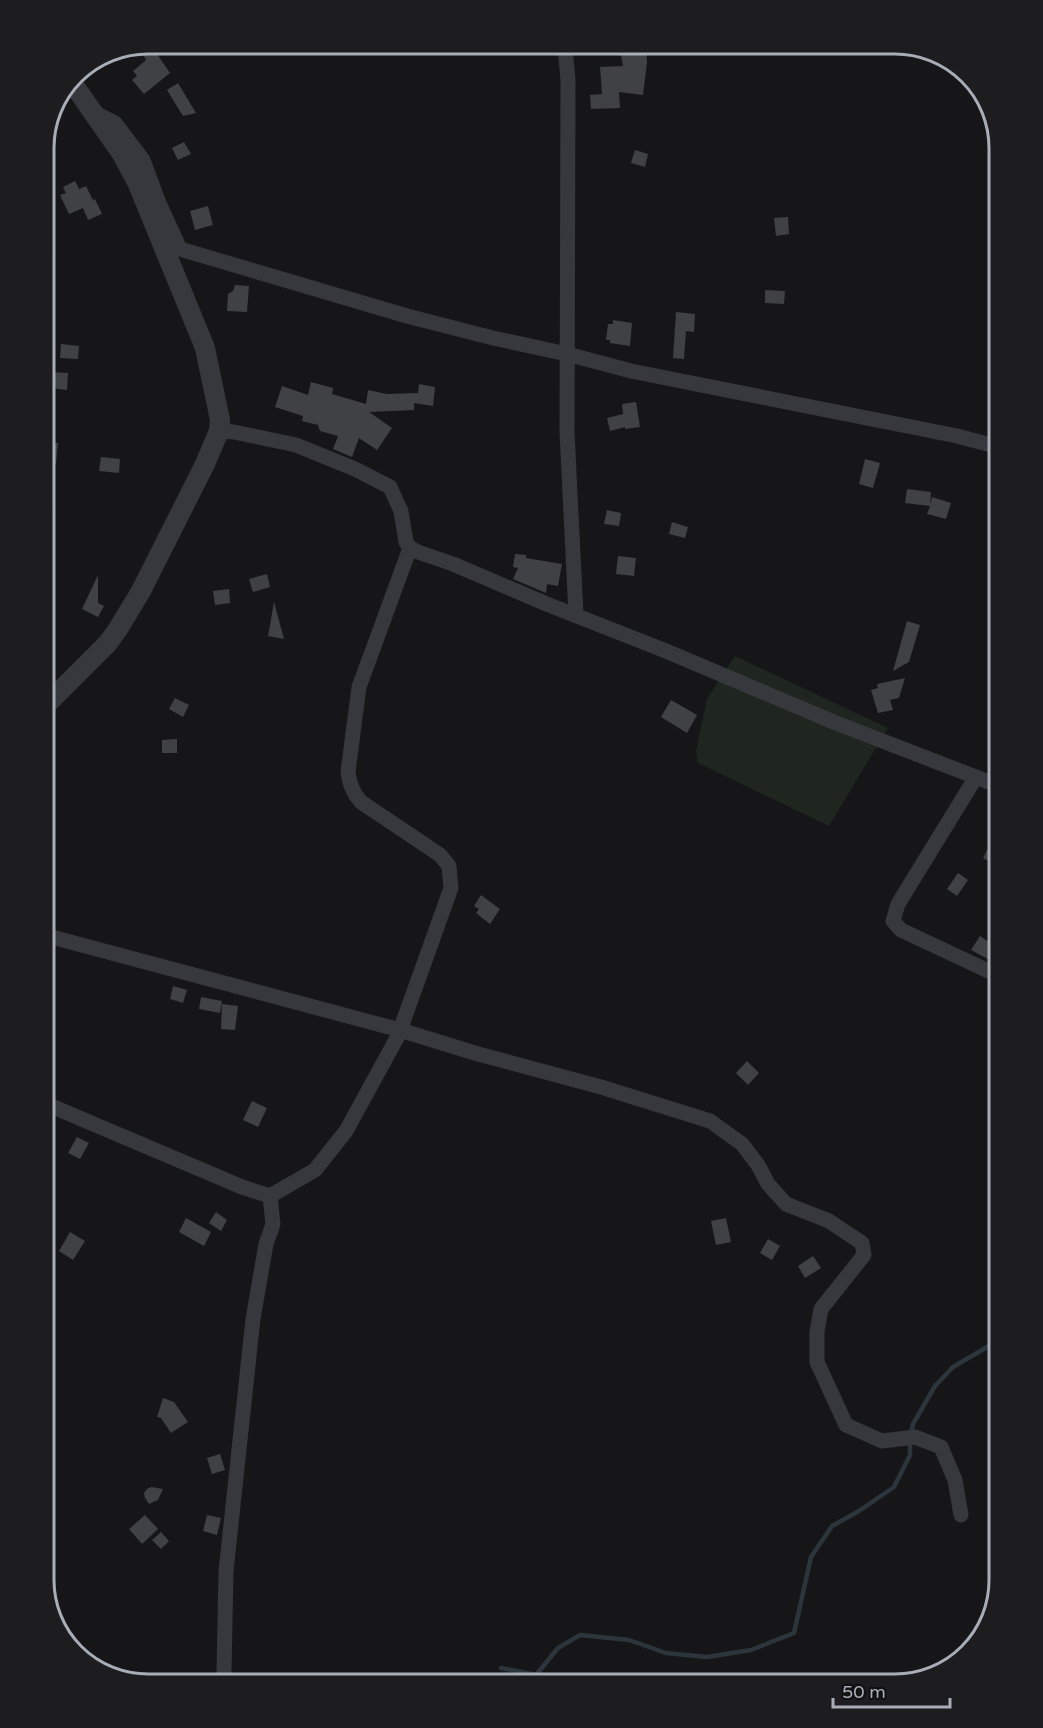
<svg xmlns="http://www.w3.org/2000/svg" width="1043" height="1728" viewBox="0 0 1043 1728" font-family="'Varela Round',sans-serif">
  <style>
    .green { fill: #1e261f }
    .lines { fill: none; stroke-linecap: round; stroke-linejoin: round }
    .stream { stroke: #2c353c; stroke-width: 4.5 }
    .building { fill: #404145 }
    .minor { stroke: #37383d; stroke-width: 15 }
    .tertiary { stroke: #37383d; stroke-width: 20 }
    .rim { fill: none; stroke: #a8adb8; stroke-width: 3 }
  </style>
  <rect width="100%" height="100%" fill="#161618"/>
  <path class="green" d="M735 656 888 728 829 826 698 763 696 751 707 699Z"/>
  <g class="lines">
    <path class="stream" d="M501 1668 536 1675 558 1648 580 1635 629 1640 666 1653 707 1657 751 1650 794 1633 811 1557 832 1526 859 1511 894 1487 910 1455V1438L913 1424 935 1386 953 1367 999 1340"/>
  </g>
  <path class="building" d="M141 51H155L170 73 144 94 132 80 137 76 133 71 146 60Z
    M646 51 647 62 643 95 619 92 620 108 591 109 590 95 602 94 600 67 623 66 621 55Z
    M178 83 196 113 183 116 167 90Z
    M184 142 191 154 178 160 172 148Z
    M635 150 648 154 645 167 631 163Z
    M75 181 79 189 86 186 93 200 95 199 102 214 88 220 83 208 69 214 60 195 66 193 63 187Z
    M208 206 213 225 195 230 190 211Z
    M788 217 789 234 776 236 774 218Z
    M235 285 249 286 247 312 227 311 228 294 233 291Z
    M765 290 785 291 784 304 765 303Z
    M676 312 695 314 694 332 686 331 684 359 673 358Z
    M613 320 632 323 630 346 610 343V340H606L608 324H613Z
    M61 344 79 346 78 359 60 358Z
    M49 372 68 373 67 390 49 388Z
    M311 382 333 388 332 394 366 404 368 390 387 394 418 393 419 384 435 387 433 406 414 403V410L369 412 392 428 377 450 359 438 352 457 333 449 338 436 320 431 318 425 302 421 303 416 275 407 282 386 308 395Z
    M636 402 640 427 625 429V427L610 431 607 418 623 414 622 404Z
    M44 441 58 443 56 464 44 462Z
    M101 457 120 459 119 473 99 471Z
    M865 459 880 463 873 488 859 484Z
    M907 489 931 492 930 505 932 497 951 503 946 519 927 514 930 506 905 503Z
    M607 510 621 513 619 526 604 524Z
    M672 522 688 527 685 538 669 534Z
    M515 554 526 555V558L562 564 558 586 547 584 546 593 513 579 518 568 513 567Z
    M618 556 636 558 634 576 616 574Z
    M267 574 270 587 253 592 249 579Z
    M98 575V603L104 606 98 617 82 609Z
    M229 589 230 603 215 605 213 591Z
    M274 602 284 639 268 636Z
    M907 621 920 625 909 662 893 671Z
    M905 678 899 698 890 700 893 710 878 713 871 690 878 688 877 684Z
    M175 698 189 705 183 717 169 709Z
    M671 700 697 715 687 733 661 717Z
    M177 739V753H162V740Z
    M999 827V855L995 865 983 858Z
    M958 873 968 880 957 896 947 889Z
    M481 895 500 909 490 924 476 913 479 909 474 906Z
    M980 936 999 949V965L971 950Z
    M173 986 187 990 183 1003 170 999Z
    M201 997 222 1001 220 1013 199 1009Z
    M222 1004 238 1006 235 1030 221 1029Z
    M747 1061 759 1073 748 1085 736 1073Z
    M252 1101 267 1108 258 1127 243 1120Z
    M77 1137 89 1143 80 1159 68 1153Z
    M216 1212 227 1220 221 1231 209 1223Z
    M186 1218 211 1232 204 1246 179 1232Z
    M726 1218 731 1242 716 1245 711 1221Z
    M70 1232 85 1241 73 1260 59 1251Z
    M768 1239 780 1246 772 1260 760 1253Z
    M813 1256 821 1268 805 1278 798 1266Z
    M163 1398 174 1402 188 1422 171 1433 161 1418 157 1417Z
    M220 1454 225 1470 212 1474 207 1458Z
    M151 1487 163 1489 158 1500 149 1504 145 1498 144 1493 147 1489Z
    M145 1515 158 1529 142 1544 129 1529Z
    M207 1515 221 1518 217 1535 203 1531Z
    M161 1532 169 1541 161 1549 152 1540Z"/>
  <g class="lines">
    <path class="minor" d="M565 47 568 80 567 432 576 615
      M93 112 115 123 143 160 159 203 180 249 407 316 493 338 567 354 631 371 957 436 999 447
      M219 431 234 432 296 445 355 469 390 487 401 511 406 542 410 548 418 552 453 564 549 605 666 651 836 723 999 786
      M976 777 898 904 893 921 901 930 999 976
      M44 935 400 1030 478 1054 601 1087 710 1121 742 1144 758 1165 768 1184 786 1204 829 1221 862 1243 864 1255 821 1309 817 1332V1362L846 1425 882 1441 915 1437 941 1447 955 1480 961 1515
      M44 1103 242 1187 270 1196 273 1224 266 1244 253 1319 226 1571 224 1672 226 1684
      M270 1196 315 1170 346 1131 398 1036 451 888 449 866 440 855 361 802C353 793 350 785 348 772L359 687 410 548"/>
    <path class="tertiary" d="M44 707 108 643 118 629 141 591 205 464 219 431 220 420 205 348 137 182 122 154 71 81"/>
  </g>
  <path d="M0 0H1043V1728H0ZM148 54H895A94 94 0 0 1 989 148V1580A94 94 0 0 1 895 1674H148A94 94 0 0 1 54 1580V148A94 94 0 0 1 148 54Z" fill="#1d1d20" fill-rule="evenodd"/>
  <path class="rim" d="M148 54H895A94 94 0 0 1 989 148V1580A94 94 0 0 1 895 1674H148A94 94 0 0 1 54 1580V148A94 94 0 0 1 148 54Z"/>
  <path d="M833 1698v9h117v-9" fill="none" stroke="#a8adb8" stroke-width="3"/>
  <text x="842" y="1698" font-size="18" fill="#a8adb8" stroke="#111113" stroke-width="4.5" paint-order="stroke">50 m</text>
</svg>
